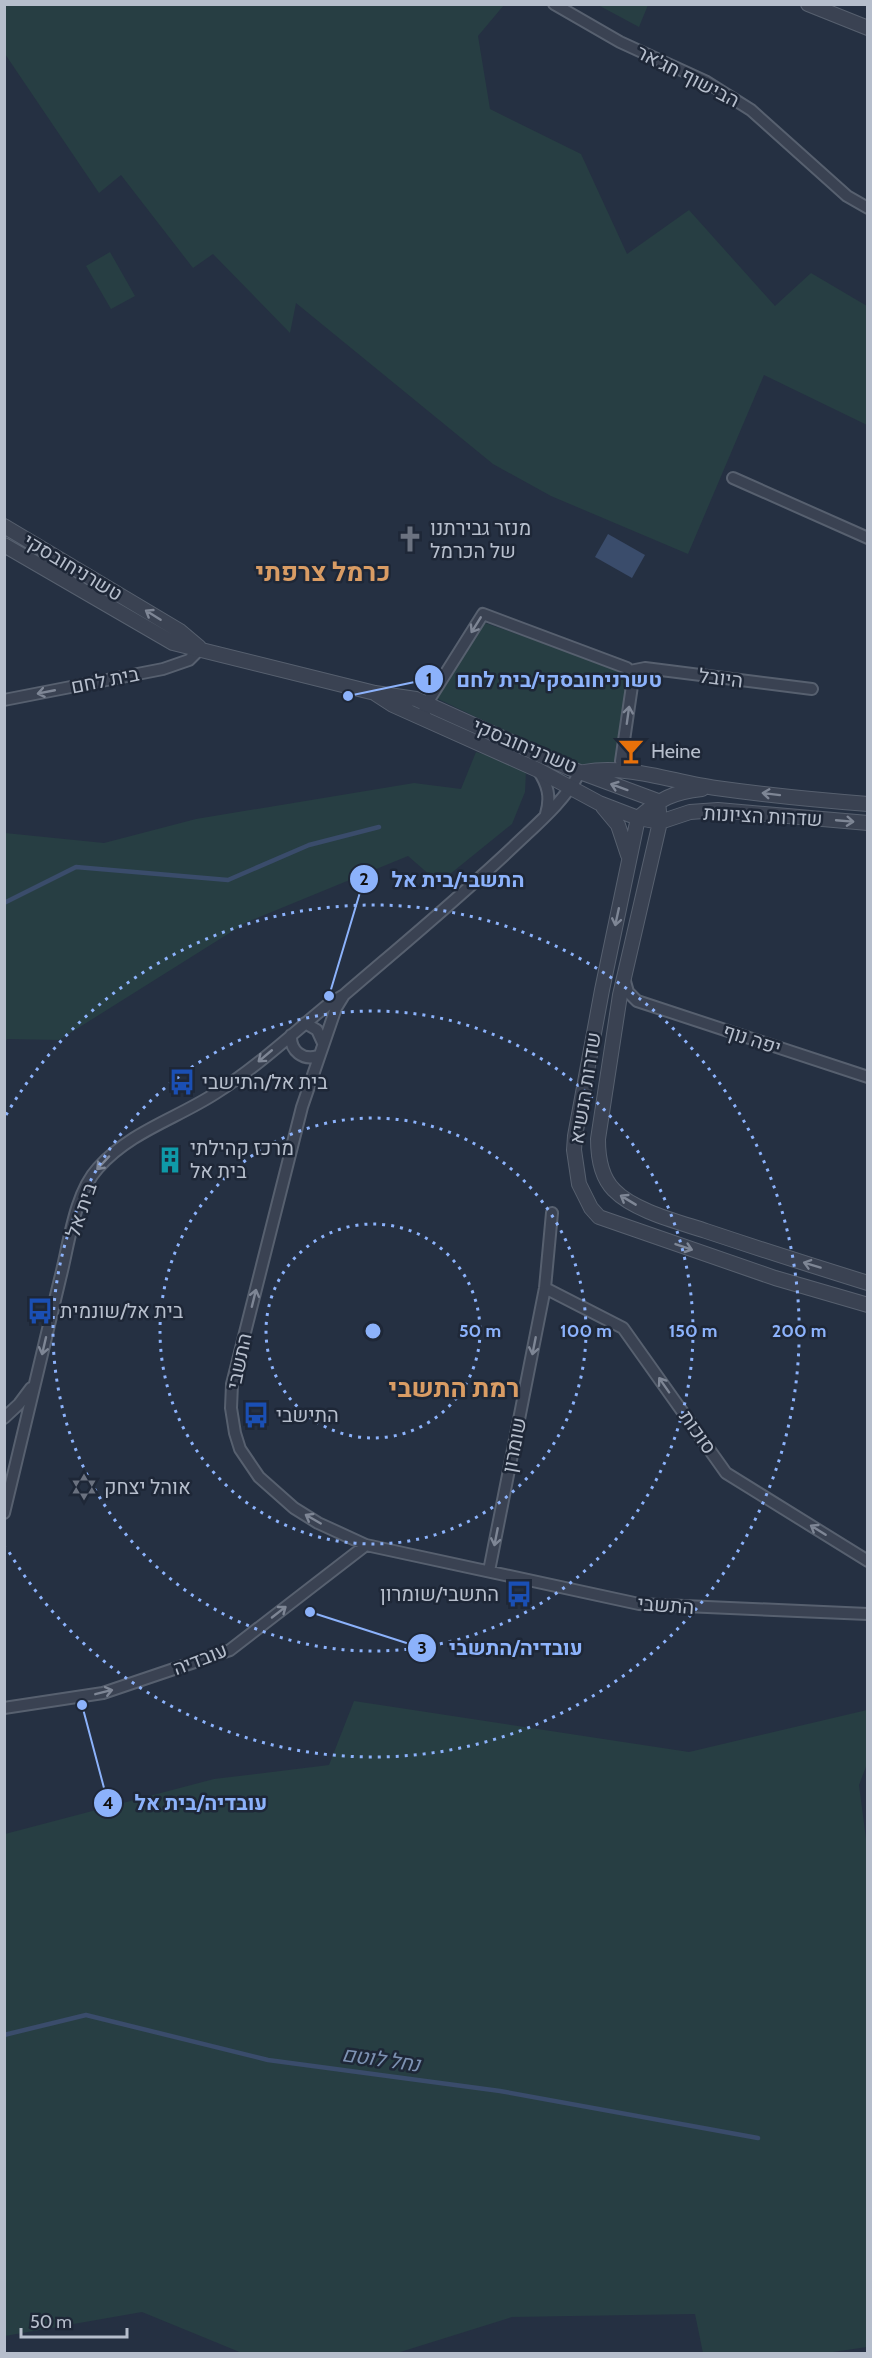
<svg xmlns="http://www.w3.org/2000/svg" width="872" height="2358" viewBox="0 0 872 2358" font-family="Cabin,Heebo,sans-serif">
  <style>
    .green { fill: #273e43 }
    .water { fill: #3a4c6b }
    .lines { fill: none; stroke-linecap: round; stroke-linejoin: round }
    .stream { stroke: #3a4c6b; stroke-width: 4.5 }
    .minor-casing { stroke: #57606f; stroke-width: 14 }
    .tertiary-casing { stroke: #57606f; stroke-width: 16 }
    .minor { stroke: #3a4252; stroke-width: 10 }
    .tertiary { stroke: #3a4252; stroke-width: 14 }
    .oneway { stroke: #7e8695 }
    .ring { fill: none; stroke: #8cb2fb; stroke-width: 3; stroke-dasharray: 3 6 }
    .labels { text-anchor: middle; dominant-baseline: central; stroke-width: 5; stroke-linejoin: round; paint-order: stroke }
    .street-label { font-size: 20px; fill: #b6becc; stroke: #1e2737 }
    .poi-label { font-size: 20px; fill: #b6becc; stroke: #1e2737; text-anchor: start }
    .water-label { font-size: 21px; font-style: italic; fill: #7d92b3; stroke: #1e2737 }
    .district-label { font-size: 26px; font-weight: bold; fill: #d99c64; stroke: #1e2737 }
    .centre { fill: #8cb2fb; stroke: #1e2737; stroke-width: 3 }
    .ring-label { font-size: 18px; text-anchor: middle; font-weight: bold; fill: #8cb2fb; stroke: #1e2737; stroke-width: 5; stroke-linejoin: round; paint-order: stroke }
    .leader { fill: none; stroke: #8cb2fb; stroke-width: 2 }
    .callout-dot { fill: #8cb2fb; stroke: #1e2737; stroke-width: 2 }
    .mark-label { font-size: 18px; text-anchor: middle; font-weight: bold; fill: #111 }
    .callout-label { font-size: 21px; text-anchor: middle; font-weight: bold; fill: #8cb2fb; stroke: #1e2737; stroke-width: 5; stroke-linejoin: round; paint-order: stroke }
  </style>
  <rect width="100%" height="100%" fill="#253042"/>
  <path class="green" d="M4 5H504L478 36 490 109 581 154 627 254 689 210 775 306 811 273 867 306V425L764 375 688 554 551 496 493 464 296 303 290 333 213 254 193 268 121 175 99 193 5 54Z
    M598 5H648L639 27Z
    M110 252 135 296 111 309 86 266Z
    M485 623 622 670 627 676 628 683 614 765 575 764 436 698Z
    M476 752 508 761 526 771 525 792 512 824 439 883 408 856 247 922 59 1040 7 1039 5 1043V833L104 843 196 819 414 783 461 789Z
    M354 1701 689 1752 867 1710V1764L859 1785 868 1854 867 2347 826 2353H703L695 2314 512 2317 394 2354 242 2353 142 2312 5 2336V1834L214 1779 329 1765Z"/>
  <path class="water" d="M608 534 645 555 632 578 595 557Z"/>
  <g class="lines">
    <path class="stream" d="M4 903 76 867 228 880 309 845 379 827
      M4 2035 86 2015 268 2060 500 2091 758 2138"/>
    <g class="minor-casing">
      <path id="minor" d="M554 4 620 42 705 81 751 110 847 196 868 208
        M733 478 868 538
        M630 671 645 668 812 689
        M4 700 163 669 189 660 201 648
        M427 720 424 711 427 703 483 614 627 668 633 679 621 761 623 768 627 771
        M538 770C548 785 551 797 546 814
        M580 772C564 802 537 824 513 847 459 898 401 946 344 995L336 1008 302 1107 232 1384 231 1408 235 1433 240 1449 259 1477 294 1508 318 1523 366 1545 639 1604 868 1614
        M624 978 628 992 637 1001 868 1077
        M305 1023 317 1030 323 1043
        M291 1035C290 1051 303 1061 318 1056
        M545 1288 623 1328 726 1473 868 1561
        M4 1418 19 1404 31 1388
        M4 1513C23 1435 41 1357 60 1279 69 1245 74 1194 98 1168 131 1131 176 1119 216 1093 257 1067 293 1033 330 1003L344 995
        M489 1571 545 1288 552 1213
        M4 1708 103 1693 230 1650 366 1545"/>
    </g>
    <g class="tertiary-casing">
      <path id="tertiary" d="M808 4 868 28
        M4 526 180 631 199 647
        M4 545 173 643 375 693 416 699 569 768 658 801
        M376 694 393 705 538 770 599 803 638 818 660 822 690 812 718 810 868 823
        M584 772C628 764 673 782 716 788 766 795 817 800 868 804
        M658 801 660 822 620 995 598 1139C598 1156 601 1177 614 1190 634 1211 679 1222 706 1231 760 1249 813 1266 868 1283
        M603 807 618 825 628 855
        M638 818 602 990 575 1136 574 1150 579 1184 591 1208 599 1217 775 1278 868 1305
        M638 818C660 799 673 792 702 789"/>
    </g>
    <use href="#minor" class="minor"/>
    <use href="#tertiary" class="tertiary"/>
  </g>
  <defs><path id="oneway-shaft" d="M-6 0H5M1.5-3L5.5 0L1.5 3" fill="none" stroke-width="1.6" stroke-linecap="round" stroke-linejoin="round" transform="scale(1.5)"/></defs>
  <g class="oneway">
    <use href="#oneway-shaft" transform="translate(153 615) rotate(-148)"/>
    <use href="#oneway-shaft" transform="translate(476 625) rotate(122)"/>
    <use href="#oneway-shaft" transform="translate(46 692) rotate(169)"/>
    <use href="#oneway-shaft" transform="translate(628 715) rotate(-82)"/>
    <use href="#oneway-shaft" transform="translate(619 787) rotate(-160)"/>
    <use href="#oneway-shaft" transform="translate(771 794) rotate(-173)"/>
    <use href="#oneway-shaft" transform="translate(845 821) rotate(5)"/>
    <use href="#oneway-shaft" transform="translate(617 917) rotate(102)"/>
    <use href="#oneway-shaft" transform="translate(265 1056) rotate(140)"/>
    <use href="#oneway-shaft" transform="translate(103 1163) rotate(133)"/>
    <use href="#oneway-shaft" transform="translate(628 1200) rotate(-149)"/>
    <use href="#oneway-shaft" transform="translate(684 1247) rotate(19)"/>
    <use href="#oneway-shaft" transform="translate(812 1265) rotate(-163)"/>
    <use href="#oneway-shaft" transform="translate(254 1298) rotate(-76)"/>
    <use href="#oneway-shaft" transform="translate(44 1346) rotate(103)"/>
    <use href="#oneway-shaft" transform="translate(534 1346) rotate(101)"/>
    <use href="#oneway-shaft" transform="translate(664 1385) rotate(-125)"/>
    <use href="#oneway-shaft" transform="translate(313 1519) rotate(-150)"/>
    <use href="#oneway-shaft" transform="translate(818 1530) rotate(-148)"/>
    <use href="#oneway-shaft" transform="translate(496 1537) rotate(101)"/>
    <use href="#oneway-shaft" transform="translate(279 1612) rotate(-38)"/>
    <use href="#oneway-shaft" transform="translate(104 1692) rotate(-14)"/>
  </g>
  <g class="ring">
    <circle cx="373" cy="1331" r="107"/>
    <circle cx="373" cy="1331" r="213"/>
    <circle cx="373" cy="1331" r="320"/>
    <path d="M6 1115A426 426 0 1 1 6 1547"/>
  </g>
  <defs>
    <g id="church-bare" transform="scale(2.07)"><path d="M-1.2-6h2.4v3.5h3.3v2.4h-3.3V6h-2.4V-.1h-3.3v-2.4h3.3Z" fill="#6b7280" stroke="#1e2737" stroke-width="2.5" paint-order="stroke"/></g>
    <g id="bar-bare" transform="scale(2.07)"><path d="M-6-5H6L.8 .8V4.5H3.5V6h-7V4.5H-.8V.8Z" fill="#e8710a" stroke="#1e2737" stroke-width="2.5" paint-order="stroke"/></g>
    <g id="bus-bare" transform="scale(2.07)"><path d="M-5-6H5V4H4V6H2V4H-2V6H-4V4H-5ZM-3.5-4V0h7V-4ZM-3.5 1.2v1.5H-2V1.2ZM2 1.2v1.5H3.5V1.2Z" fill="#1a4fb4" stroke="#1e2737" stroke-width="2.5" paint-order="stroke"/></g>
    <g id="building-bare" transform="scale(2.07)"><path d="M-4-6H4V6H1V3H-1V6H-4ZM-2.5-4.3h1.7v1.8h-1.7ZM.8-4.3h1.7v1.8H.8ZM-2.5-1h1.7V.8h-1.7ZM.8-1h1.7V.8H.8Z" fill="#0f9aa8" stroke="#1e2737" stroke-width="2.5" paint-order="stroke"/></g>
    <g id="synagogue-bare" transform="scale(2.07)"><path d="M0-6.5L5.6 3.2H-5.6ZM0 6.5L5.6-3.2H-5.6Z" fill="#6b7280" stroke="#1e2737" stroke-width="2.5" paint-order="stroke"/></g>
  </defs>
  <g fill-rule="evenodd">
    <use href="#church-bare" x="410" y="539"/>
    <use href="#bar-bare" x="631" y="751"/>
    <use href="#bus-bare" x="182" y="1082"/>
    <use href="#building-bare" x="170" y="1160"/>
    <use href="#bus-bare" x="40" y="1311"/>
    <use href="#bus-bare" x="256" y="1415"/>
    <use href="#synagogue-bare" x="84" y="1487"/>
    <use href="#bus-bare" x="519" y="1594"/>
  </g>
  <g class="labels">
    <g class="street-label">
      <text transform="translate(688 76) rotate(27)">הבישוף חג'אר</text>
      <text transform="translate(73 567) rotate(31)">טשרניחובסקי</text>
      <text transform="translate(721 678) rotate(7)">היובל</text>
      <text transform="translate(105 680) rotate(-11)">בית לחם</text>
      <text transform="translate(525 746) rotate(23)">טשרניחובסקי</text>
      <text transform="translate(763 816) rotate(3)">שדרות הציונות</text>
      <text transform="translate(752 1039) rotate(18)">יפה נוף</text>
      <text transform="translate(585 1088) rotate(-81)">שדרות הנשיא</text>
      <text transform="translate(81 1210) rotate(-71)">בית אל</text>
      <text transform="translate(239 1361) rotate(-78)">התשבי</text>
      <text transform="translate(698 1432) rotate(55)">סוכות</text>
      <text transform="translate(514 1445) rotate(-79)">שומרון</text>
      <text transform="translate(666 1605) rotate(4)">התשבי</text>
      <text transform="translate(200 1659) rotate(-21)">עובדיה</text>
    </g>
    <g class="poi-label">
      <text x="430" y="528">מנזר גבירתנו<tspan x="430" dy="23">של הכרמל</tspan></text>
      <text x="651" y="751">Heine</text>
      <text x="202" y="1082">בית אל/התישבי</text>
      <text x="190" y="1148">מרכז קהילתי<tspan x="190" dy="23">בית אל</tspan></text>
      <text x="60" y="1311">בית אל/שונמית</text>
      <text x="276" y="1415">התישבי</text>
      <text x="104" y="1487">אוהל יצחק</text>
      <text x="499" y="1594" text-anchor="end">התשבי/שומרון</text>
    </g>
    <g class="water-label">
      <text transform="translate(381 2059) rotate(8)">נחל לוטם</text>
    </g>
    <g class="district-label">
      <text x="323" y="572">כרמל צרפתי</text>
      <text x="454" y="1388">רמת התשבי</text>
    </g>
  </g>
  <circle cx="373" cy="1331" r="9" class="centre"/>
  <g class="ring-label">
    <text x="480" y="1337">50 m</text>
    <text x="586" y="1337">100 m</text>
    <text x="693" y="1337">150 m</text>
    <text x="799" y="1337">200 m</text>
  </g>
  <path class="leader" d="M348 696L429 679M329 996L364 879M310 1612L422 1648M82 1705L108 1803"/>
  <g class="callout-dot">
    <circle cx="348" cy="696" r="6"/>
    <circle cx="329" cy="996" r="6"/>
    <circle cx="310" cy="1612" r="6"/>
    <circle cx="82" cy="1705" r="6"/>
    <circle cx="429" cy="679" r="15"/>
    <circle cx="364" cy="879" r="15"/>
    <circle cx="422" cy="1648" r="15"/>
    <circle cx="108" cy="1803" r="15"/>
  </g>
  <g class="mark-label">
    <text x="429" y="685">1</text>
    <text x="364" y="885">2</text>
    <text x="422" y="1654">3</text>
    <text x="108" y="1809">4</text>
  </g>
  <g class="callout-label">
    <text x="559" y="687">טשרניחובסקי/בית לחם</text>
    <text x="458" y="887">התשבי/בית אל</text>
    <text x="516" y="1655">עובדיה/התשבי</text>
    <text x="201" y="1810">עובדיה/בית אל</text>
  </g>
  <rect width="872" height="2358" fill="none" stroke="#b6becc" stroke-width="12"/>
  <path d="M21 2328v9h106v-9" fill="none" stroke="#b6becc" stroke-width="3"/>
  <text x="30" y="2328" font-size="18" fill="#b6becc" stroke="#1e2737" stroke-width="4.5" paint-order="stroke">50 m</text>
</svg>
